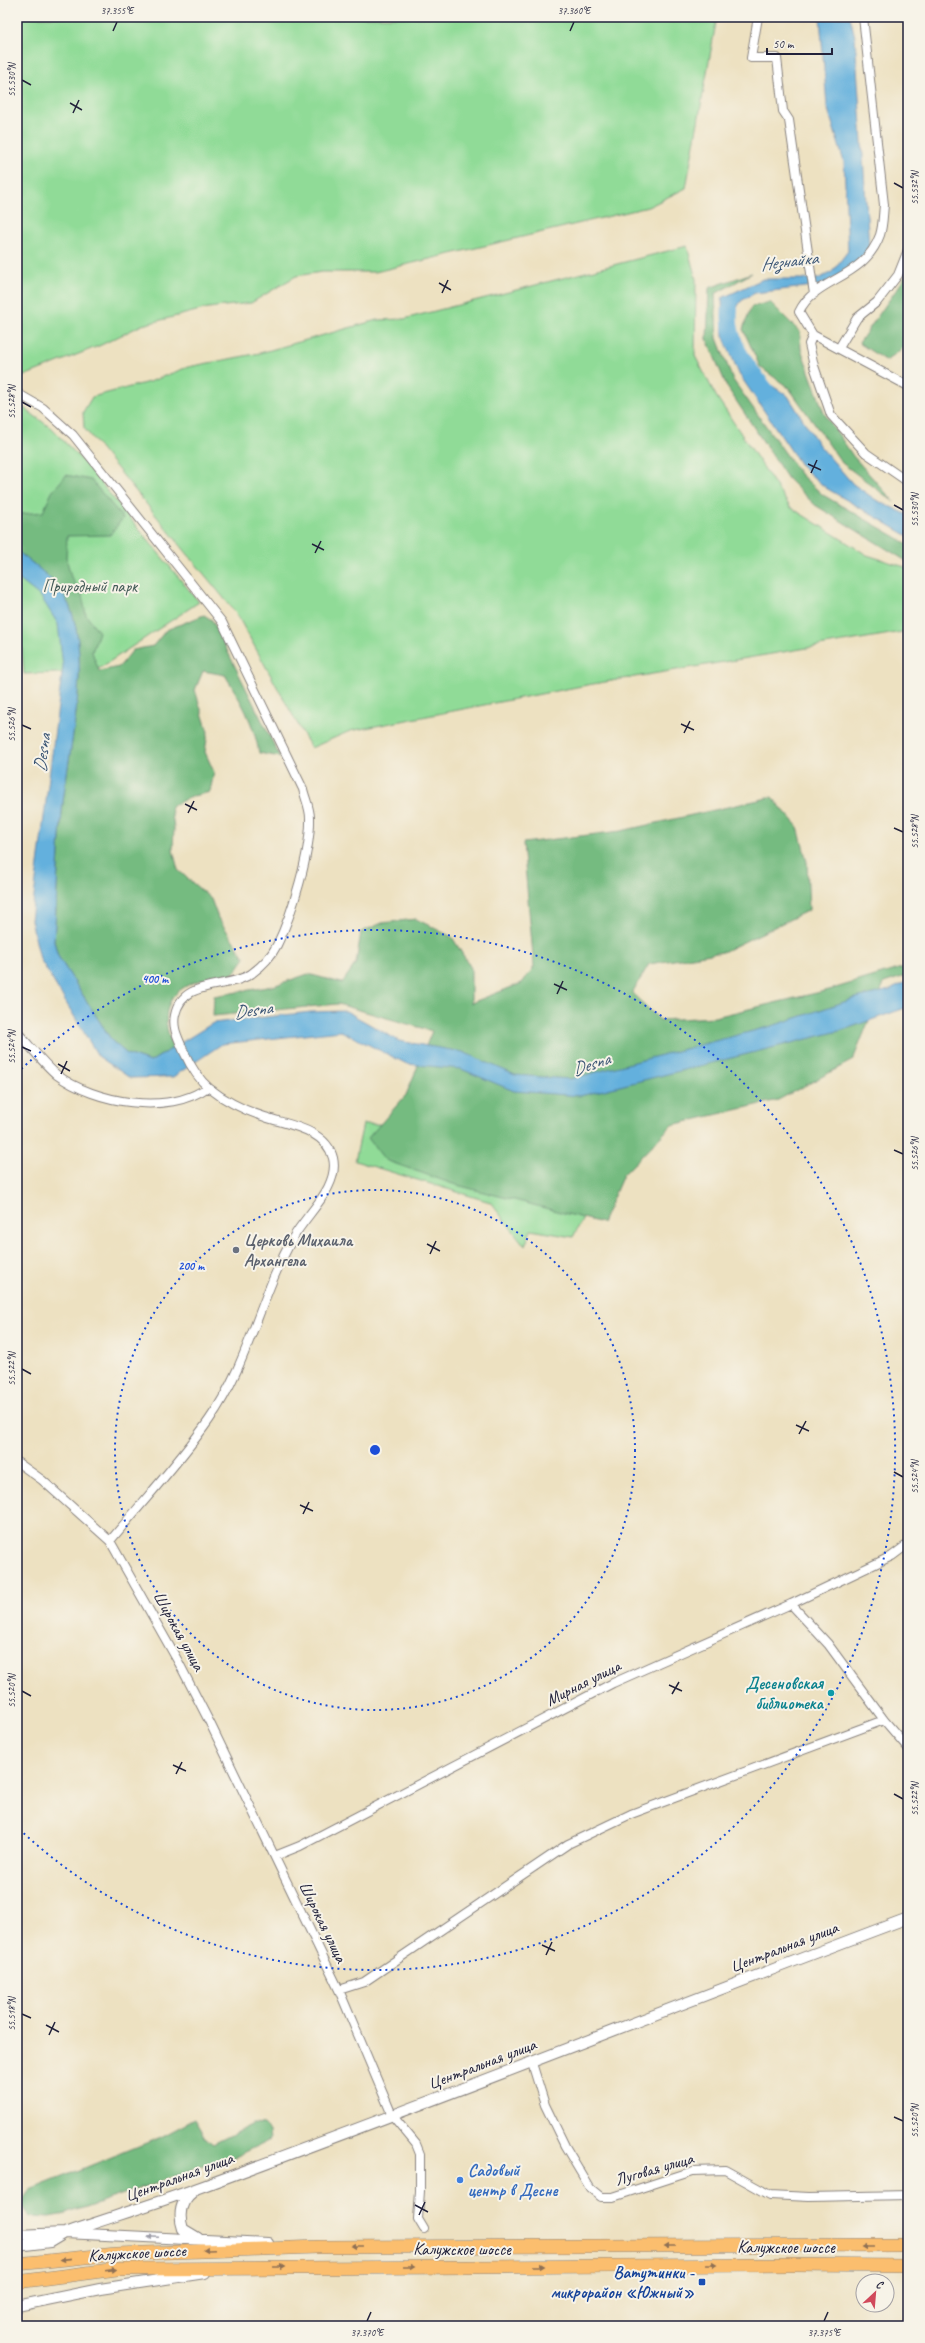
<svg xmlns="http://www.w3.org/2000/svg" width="925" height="2343" viewBox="0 0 925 2343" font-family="Caveat,sans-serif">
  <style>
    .green { fill: #90db97; stroke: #597e69 }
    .forest { fill: #74bb80; stroke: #4b6e5e }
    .water { fill: #64b0dd; stroke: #43698c }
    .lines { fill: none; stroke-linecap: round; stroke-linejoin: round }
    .river { stroke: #64b0dd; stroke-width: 16 }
    .minor-casing { stroke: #88827e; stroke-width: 10 }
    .tertiary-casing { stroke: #88827e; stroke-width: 12 }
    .trunk-casing { stroke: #88827e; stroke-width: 14 }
    .minor { stroke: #fff; stroke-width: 8 }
    .tertiary { stroke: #fff; stroke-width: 10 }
    .trunk { stroke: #fbbe6e; stroke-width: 13 }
    .oneway { fill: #9c9ca7 }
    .oneway2 { fill: #8e7054 }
    .ticks { fill: none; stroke: #22223b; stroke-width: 1.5 }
    .ring { fill: none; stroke: #1d4ed8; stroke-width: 2; stroke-dasharray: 2 4 }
    .worship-dot { fill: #6b7280; stroke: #f7f3e8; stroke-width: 1.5 }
    .culture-dot { fill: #0f9aa8; stroke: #f7f3e8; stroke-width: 1.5 }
    .shop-dot { fill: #3f7fe0; stroke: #f7f3e8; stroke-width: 1.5 }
    .transit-dot { fill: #1a4fb4; stroke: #f7f3e8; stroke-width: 1.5 }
    .labels { text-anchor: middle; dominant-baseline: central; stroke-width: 4; stroke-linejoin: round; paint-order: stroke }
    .park-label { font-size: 17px; fill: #435a57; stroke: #f7f3e8 }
    .worship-label { font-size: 17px; font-weight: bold; fill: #5b616d; stroke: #f7f3e8; text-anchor: start }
    .street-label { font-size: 17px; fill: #22223b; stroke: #f7f3e8 }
    .culture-label { font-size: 17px; font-weight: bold; fill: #0d838f; stroke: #f7f3e8; text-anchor: end }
    .shop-label { font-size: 17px; font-weight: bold; fill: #366cbe; stroke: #f7f3e8; text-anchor: start }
    .transit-label { font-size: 17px; font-weight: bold; fill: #164399; stroke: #f7f3e8; text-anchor: end }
    .water-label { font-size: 18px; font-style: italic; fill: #395474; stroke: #f7f3e8 }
    .centre { fill: #1d4ed8; stroke: #f7f3e8; stroke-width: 2 }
    .ring-label { font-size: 12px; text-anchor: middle; font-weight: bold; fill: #1d4ed8; stroke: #f7f3e8; stroke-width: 4; stroke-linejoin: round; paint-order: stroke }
    .neatline { fill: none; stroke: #22223b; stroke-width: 1.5 }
    .ticks-label { font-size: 10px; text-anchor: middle; fill: #22223b }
  </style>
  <rect width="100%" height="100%" fill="#f7f3e8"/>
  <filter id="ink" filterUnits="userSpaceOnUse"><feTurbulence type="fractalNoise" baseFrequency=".025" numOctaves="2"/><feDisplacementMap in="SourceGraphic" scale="8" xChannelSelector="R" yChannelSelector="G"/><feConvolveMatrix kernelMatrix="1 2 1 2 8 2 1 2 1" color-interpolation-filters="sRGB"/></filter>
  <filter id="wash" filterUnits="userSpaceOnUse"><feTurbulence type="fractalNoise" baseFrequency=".012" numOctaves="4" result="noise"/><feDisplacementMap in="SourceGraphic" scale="16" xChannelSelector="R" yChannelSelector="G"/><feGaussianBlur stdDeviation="0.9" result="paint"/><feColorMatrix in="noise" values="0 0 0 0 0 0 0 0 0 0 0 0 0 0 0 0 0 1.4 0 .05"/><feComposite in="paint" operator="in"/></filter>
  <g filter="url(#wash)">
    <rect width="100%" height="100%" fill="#ede1c1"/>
    <path class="green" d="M17 17H717L686 188 648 207 375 272H322L296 276 251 303 208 308 142 325 101 345 24 376 17 372Z
      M687 246 696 279 695 356 716 396 790 507 867 555 908 568V631L587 685 350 731 311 748 236 613 84 428 83 412 92 397 149 382 188 367 260 353 377 320 404 319Z
      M17 403 51 428 82 460 199 602 94 672 24 674 19 614 17 611Z
      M363 1124 633 1126 573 1237 531 1230 525 1246 490 1202 355 1161Z"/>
    <path class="forest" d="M752 273 715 294 717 338 733 380 801 475 823 495 908 544V562L815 505 788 479 727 387 707 339 709 288Z
      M908 273V344L886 361 859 343Z
      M770 302 800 332 801 349 824 413 853 456 894 502 842 463 789 388 760 367 743 329 751 307Z
      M66 475 91 480 123 518 110 535 67 536 66 557 71 577 82 595 86 615 99 632 92 652 99 671 119 667 133 650 153 646 166 630 204 615 212 620 280 757 259 753C254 723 241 701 225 675L203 671 195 690 208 732 205 752 214 772 210 792 189 797 171 807 174 828 173 850 178 870 211 899 218 918 245 958C241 963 236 972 231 975 225 978 215 977 209 978 168 987 158 1010 173 1048L150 1062 127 1054 112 1041 58 956 54 941C57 897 58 854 62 811 68 750 93 661 69 605 58 581 37 567 17 551V521L20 514 43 512 52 492Z
      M772 797 798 827 807 862 809 910 723 952 649 964 632 993 660 1020 715 1017 829 990 908 966V975L884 983 853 1060 778 1100 672 1125 623 1175 602 1223 453 1184 385 1160 368 1138 406 1095 432 1031 338 1004 213 1016 214 996 273 986 308 974 342 983 356 963 361 932 382 923 416 919 452 937 471 968V1003L522 983 534 967 523 843 621 831Z
      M195 2119 207 2139 213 2144 253 2124 263 2125 269 2131 270 2140 227 2161 197 2166 190 2171 66 2214 49 2217 30 2216 23 2207 24 2198 30 2190 161 2137Z"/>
    <path class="water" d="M820 17H850L855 37 869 247 853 267 822 285 755 293 741 301 729 321 737 354 752 373 788 396 819 445 853 484 876 500 908 515V536L826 488 803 468 739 374 723 335 722 298 763 279H818L832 272 848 251 844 162 827 106Z
      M17 551C37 567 58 581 69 605 93 661 68 750 62 811 58 854 57 897 54 941L58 956 112 1041 127 1054 150 1062 213 1023 311 1012 346 1011 399 1041 463 1052 515 1075 570 1079 772 1026 856 998 890 990 908 981V1007L843 1030 580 1096 514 1091 461 1069 407 1064 341 1031 222 1044 173 1077 130 1078 98 1056 40 959 31 920 63 666 58 624 41 597 17 578Z"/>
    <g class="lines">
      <path class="river" d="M730 309C726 342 748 367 767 391"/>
    </g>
  </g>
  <g filter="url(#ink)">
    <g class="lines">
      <g class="minor-casing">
        <path id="minor" d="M758 17 751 58H777L783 111 789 120 814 294
          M863 17 884 205C883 214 883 226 880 235 864 280 815 277 799 312L813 335 908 386
          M813 335 809 344 814 366 831 415 866 453 908 482
          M839 348 857 318 877 302 898 275 908 250
          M17 393 43 408 73 435 222 622 303 789C305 798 310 808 310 818 311 851 292 915 277 945 271 957 262 966 251 974 226 990 183 978 175 1015 172 1029 179 1039 184 1052 190 1065 197 1078 209 1088 224 1100 246 1111 265 1117 288 1125 326 1129 333 1158 340 1187 306 1214 293 1238 260 1296 248 1365 209 1420 179 1463 143 1501 110 1541L179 1663 211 1725 339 1990 392 2115 416 2144 420 2154V2191L418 2219 424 2229
          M17 1032C30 1046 43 1063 57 1075 95 1103 168 1116 208 1087
          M17 1462 42 1480 110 1541
          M791 1604 828 1644 884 1720 908 1748
          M275 1856 300 1846 613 1683 791 1604 892 1556 908 1544
          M339 1990 364 1982 568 1844 631 1814 884 1720
          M532 2063 545 2105 565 2146 590 2188 601 2197H613L693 2171 725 2170 770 2195 809 2197 908 2195"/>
      </g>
      <g class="tertiary-casing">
        <path id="tertiary" d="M194 2191C180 2201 178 2214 183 2229L198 2238
          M17 2235 65 2233 268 2243
          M17 2246 50 2242 65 2233C109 2218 154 2204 198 2188 436 2101 671 2007 908 1918
          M17 2306 100 2289 205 2273"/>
      </g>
      <g class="trunk-casing">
        <path id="trunk" d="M17 2264 116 2254 318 2247 908 2245
          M17 2282 117 2269 790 2265 908 2266"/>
      </g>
      <use href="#minor" class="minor"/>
      <use href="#tertiary" class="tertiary"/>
      <use href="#trunk" class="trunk"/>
    </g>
    <defs><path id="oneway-solid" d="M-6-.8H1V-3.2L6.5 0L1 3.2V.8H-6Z"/></defs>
    <use class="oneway" href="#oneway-solid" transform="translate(153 2237) rotate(-178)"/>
    <g class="oneway2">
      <use href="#oneway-solid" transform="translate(357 2246) rotate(180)"/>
      <use href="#oneway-solid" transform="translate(669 2246) rotate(180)"/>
      <use href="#oneway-solid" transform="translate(869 2246) rotate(180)"/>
      <use href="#oneway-solid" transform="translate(209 2250) rotate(178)"/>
      <use href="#oneway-solid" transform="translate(66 2259) rotate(174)"/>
      <use href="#oneway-solid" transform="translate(711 2265)"/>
      <use href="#oneway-solid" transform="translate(539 2266)"/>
      <use href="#oneway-solid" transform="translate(279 2267)"/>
      <use href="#oneway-solid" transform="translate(409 2267)"/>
      <use href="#oneway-solid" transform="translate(111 2270) rotate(-7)"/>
    </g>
  </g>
  <path class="ticks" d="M113 31 117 22M570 31 574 22M22 80 31 85M70 103 82 110M73 113 79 100M894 183 903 188M439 283 451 290M442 293 448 280M22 402 31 407M808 464 821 470M811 473 817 460M894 505 903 510M312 544 324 550M315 553 321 541M681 724 694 730M22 725 31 729M684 733 690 721M185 804 197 810M188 813 194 801M894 828 903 832M554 984 567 990M557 994 563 981M22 1047 31 1051M58 1064 70 1071M61 1074 67 1061M894 1150 903 1154M427 1244 440 1251M430 1254 436 1241M22 1369 31 1374M796 1425 809 1431M799 1434 806 1421M894 1472 903 1477M300 1505 313 1511M303 1514 309 1502M669 1685 682 1691M22 1691 31 1696M672 1694 679 1682M173 1765 186 1771M176 1774 182 1762M894 1794 903 1799M542 1945 555 1951M546 1955 552 1942M22 2014 31 2018M46 2025 59 2032M49 2035 55 2022M894 2117 903 2121M415 2205 428 2212M419 2215 425 2202M367 2321 371 2312M824 2321 828 2312"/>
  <g class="ring">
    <circle cx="375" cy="1450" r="260"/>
    <path d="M17 1073A520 520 0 1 1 17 1827"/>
  </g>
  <circle class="worship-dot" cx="236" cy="1250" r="4"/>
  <circle class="culture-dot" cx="831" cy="1693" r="4"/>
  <circle class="shop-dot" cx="460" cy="2180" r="4"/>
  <rect class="transit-dot" x="698" y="2278" width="8" height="8" rx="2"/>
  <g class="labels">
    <g class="park-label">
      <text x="90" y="586">Природный парк</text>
    </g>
    <g class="worship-label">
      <text x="244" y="1240">Церковь Михаила<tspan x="244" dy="20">Архангела</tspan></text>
    </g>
    <g class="street-label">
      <text transform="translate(179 1631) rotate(61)">Широкая улица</text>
      <text transform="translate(583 1683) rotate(-27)">Мирная улица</text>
      <text transform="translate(323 1922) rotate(64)">Широкая улица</text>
      <text transform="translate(784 1947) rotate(-21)">Центральная улица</text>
      <text transform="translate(482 2064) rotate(-21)">Центральная улица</text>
      <text transform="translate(654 2169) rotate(-16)">Луговая улица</text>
      <text transform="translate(179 2177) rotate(-20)">Центральная улица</text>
      <text x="786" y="2247">Калужское шоссе</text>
      <text x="462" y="2249">Калужское шоссе</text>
      <text transform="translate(137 2253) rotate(-3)">Калужское шоссе</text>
    </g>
    <g class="culture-label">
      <text x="823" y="1683">Десеновская<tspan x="823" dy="20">библиотека</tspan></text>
    </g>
    <g class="shop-label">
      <text x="468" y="2170">Садовый<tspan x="468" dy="20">центр в Десне</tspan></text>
    </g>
    <g class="transit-label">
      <text x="694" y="2272">Ватутинки -<tspan x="694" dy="20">микрорайон «Южный»</tspan></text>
    </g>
    <g class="water-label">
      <text transform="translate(789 261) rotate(-7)">Незнайка</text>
      <text transform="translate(42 753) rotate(-82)">Desna</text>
      <text transform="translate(253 1010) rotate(-8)">Desna</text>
      <text transform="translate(591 1064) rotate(-18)">Desna</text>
    </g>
  </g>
  <circle cx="375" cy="1450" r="6" class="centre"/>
  <g class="ring-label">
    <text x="155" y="983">400 m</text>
    <text x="191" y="1270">200 m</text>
  </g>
  <rect width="925" height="2343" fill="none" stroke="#f7f3e8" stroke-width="44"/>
  <g transform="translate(875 2293) rotate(26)"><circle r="19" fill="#f7f3e8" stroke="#a29fa3"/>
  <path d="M0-3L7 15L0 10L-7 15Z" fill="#d1495b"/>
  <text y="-6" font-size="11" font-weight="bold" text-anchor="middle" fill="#22223b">С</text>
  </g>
  <path d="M767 48v6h65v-6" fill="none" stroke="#22223b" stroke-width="2"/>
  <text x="773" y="48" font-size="12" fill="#22223b" stroke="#f7f3e8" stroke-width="3" paint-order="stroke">50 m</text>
  <rect x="22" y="22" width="881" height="2299" class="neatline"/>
  <g class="ticks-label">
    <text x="117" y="14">37.355°E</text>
    <text x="574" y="14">37.360°E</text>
    <text transform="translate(11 80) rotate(-90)" y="4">55.530°N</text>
    <text transform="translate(914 188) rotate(-90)" y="4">55.532°N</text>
    <text transform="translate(11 402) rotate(-90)" y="4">55.528°N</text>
    <text transform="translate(914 510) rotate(-90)" y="4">55.530°N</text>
    <text transform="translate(11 725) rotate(-90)" y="4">55.526°N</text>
    <text transform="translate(914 832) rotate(-90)" y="4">55.528°N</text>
    <text transform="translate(11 1047) rotate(-90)" y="4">55.524°N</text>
    <text transform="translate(914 1154) rotate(-90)" y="4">55.526°N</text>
    <text transform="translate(11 1369) rotate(-90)" y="4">55.522°N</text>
    <text transform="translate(914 1477) rotate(-90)" y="4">55.524°N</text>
    <text transform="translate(11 1691) rotate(-90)" y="4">55.520°N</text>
    <text transform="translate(914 1799) rotate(-90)" y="4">55.522°N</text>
    <text transform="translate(11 2014) rotate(-90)" y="4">55.518°N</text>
    <text transform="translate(914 2121) rotate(-90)" y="4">55.520°N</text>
    <text x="367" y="2336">37.370°E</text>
    <text x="824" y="2336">37.375°E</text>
  </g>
</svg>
